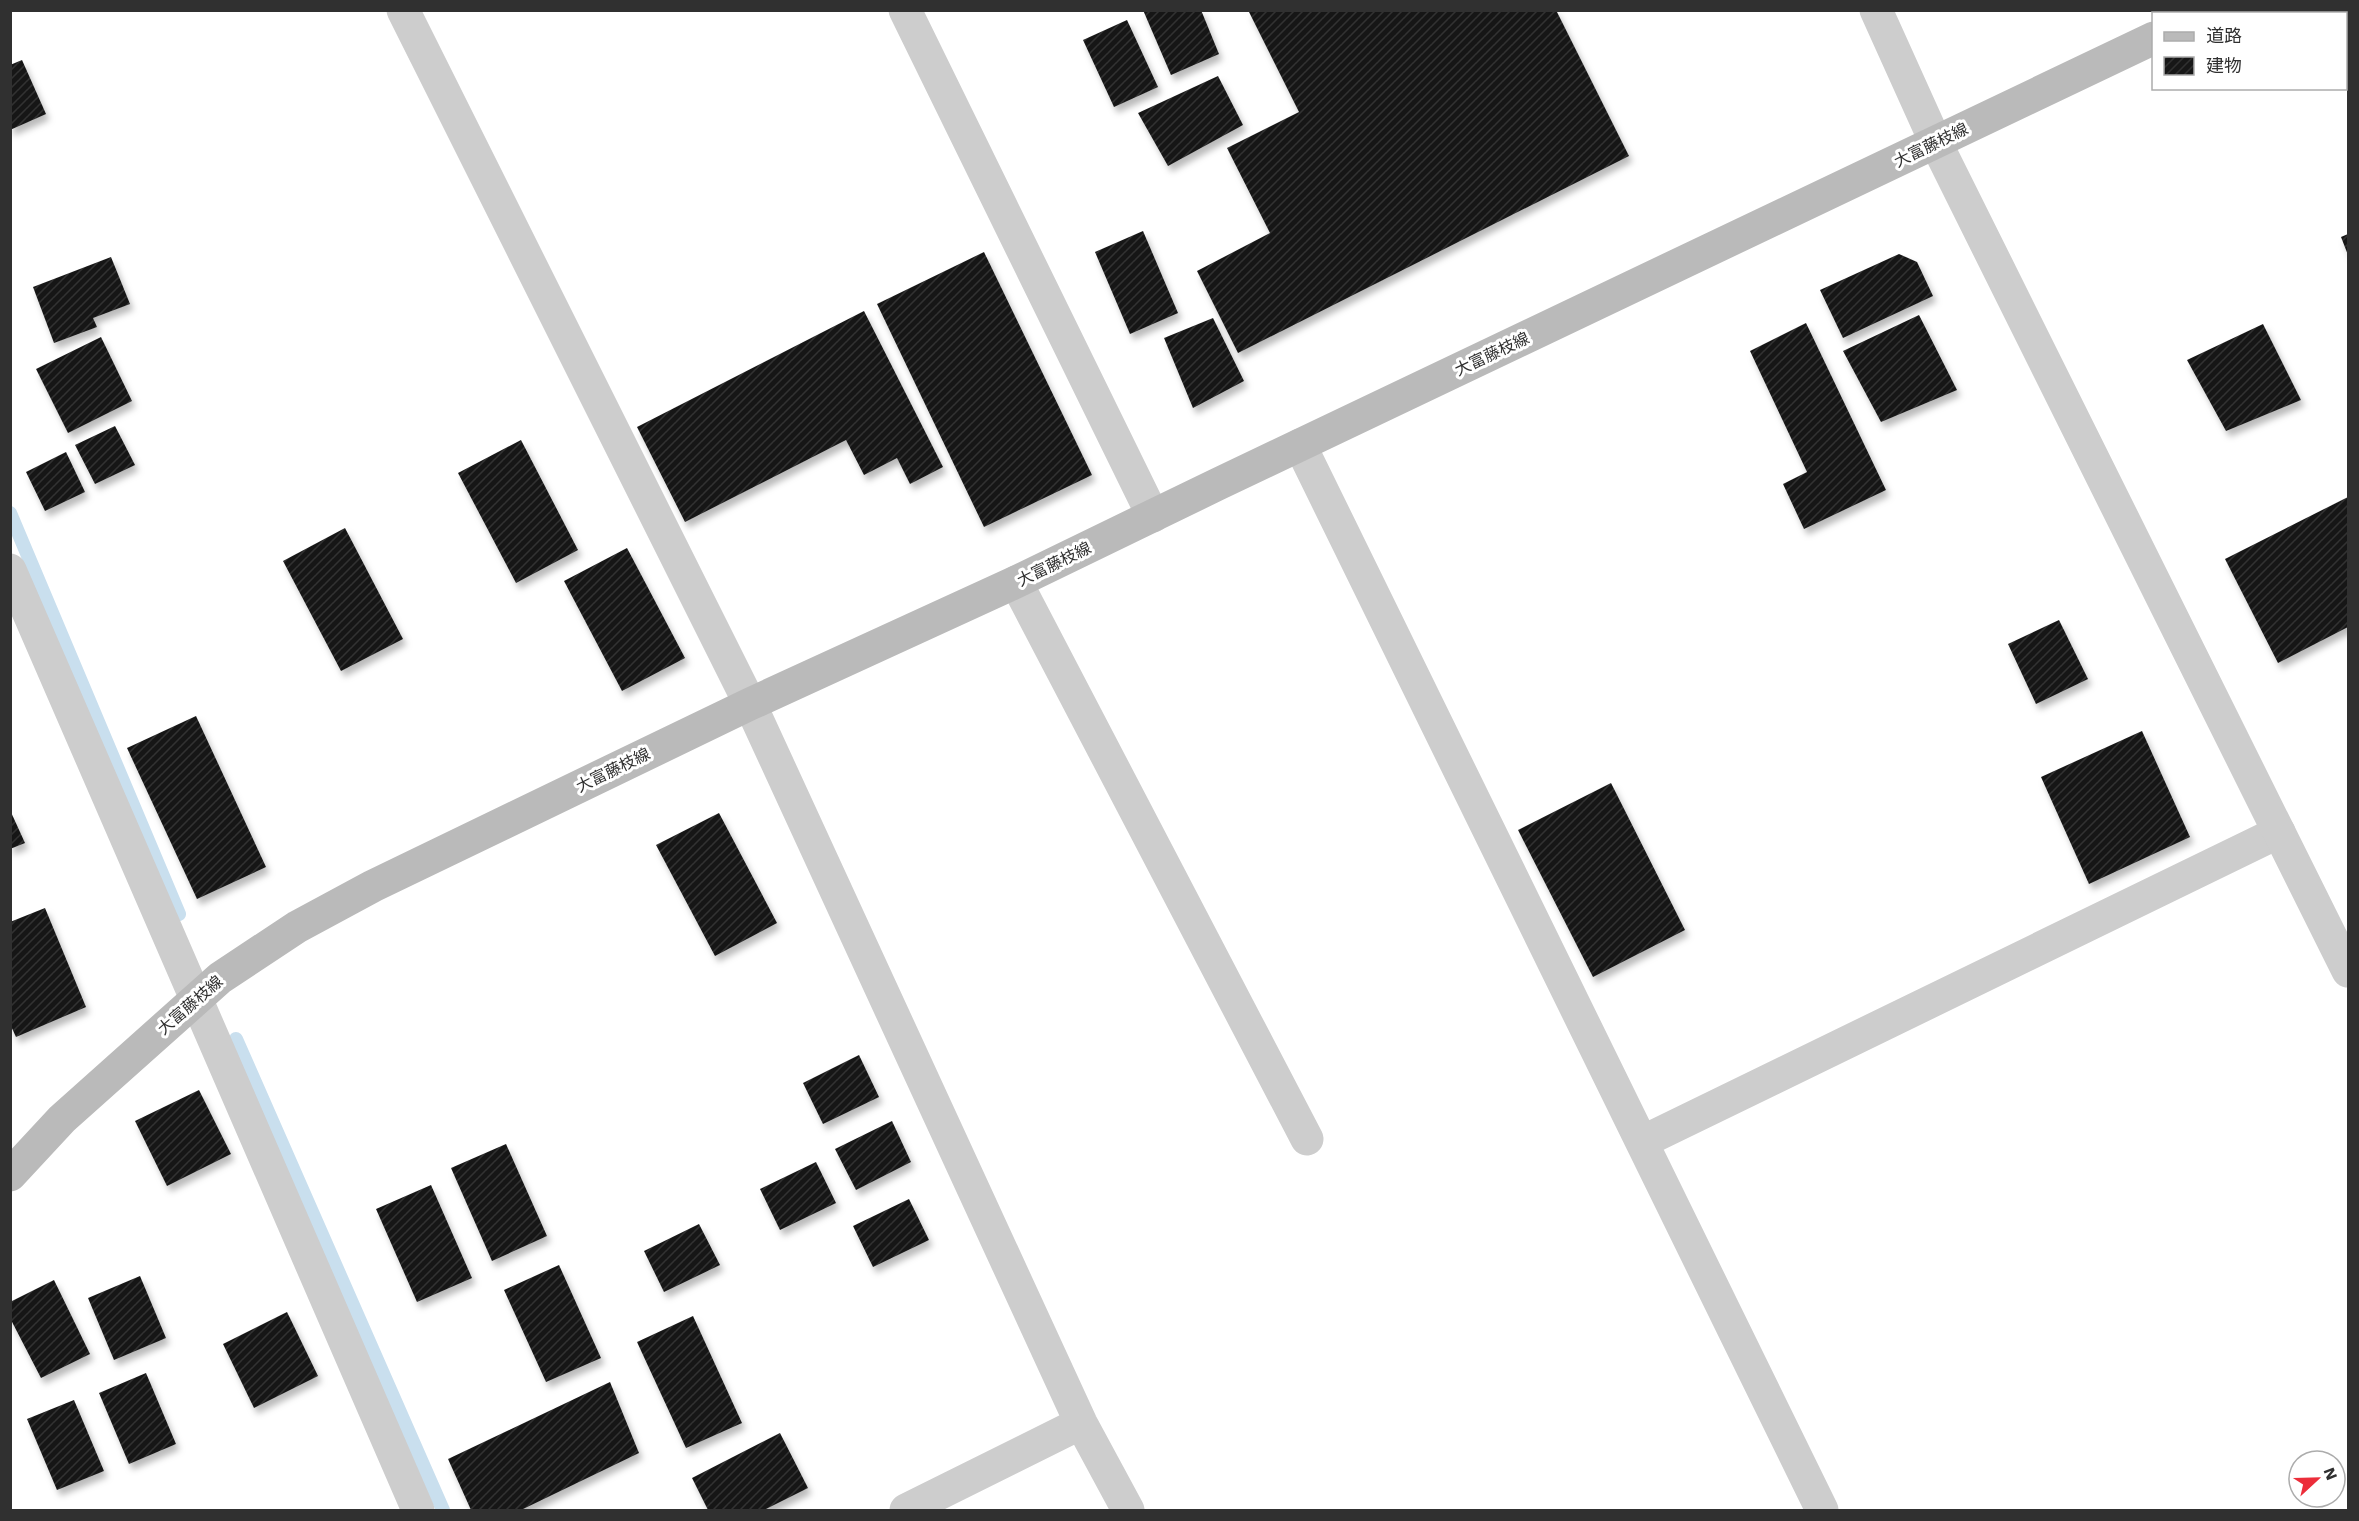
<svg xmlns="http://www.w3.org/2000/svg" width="2359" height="1521" viewBox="0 0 2359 1521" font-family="'Work Sans','Noto Sans JP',sans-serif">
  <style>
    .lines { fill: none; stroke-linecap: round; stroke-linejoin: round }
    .stream { stroke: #c9dfee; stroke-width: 14 }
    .building { fill: url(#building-hatch); filter: url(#shadow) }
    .minor { stroke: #cdcdcd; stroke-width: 33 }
    .tertiary { stroke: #cdcdcd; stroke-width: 33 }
    .secondary { stroke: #bababa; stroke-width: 33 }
    .labels { text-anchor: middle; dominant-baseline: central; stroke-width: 6; stroke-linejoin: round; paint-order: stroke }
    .street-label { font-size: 16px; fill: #303030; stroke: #fff }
  </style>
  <defs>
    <pattern id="building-hatch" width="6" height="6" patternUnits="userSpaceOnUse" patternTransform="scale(1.5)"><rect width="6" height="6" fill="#171717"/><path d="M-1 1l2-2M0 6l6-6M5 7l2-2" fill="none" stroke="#303030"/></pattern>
    <filter id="shadow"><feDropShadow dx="3.5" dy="6" stdDeviation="3" flood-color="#0004"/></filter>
  </defs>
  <rect width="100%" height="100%" fill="#fff"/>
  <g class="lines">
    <path class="stream" d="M10 513 179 914
      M236 1039 443 1510"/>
  </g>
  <path class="building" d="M1143 10H1201L1219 54 1171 75Z
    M1248 10H1556L1629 156 1238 353 1197 271 1270 233 1227 148 1299 112Z
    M1127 20 1158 87 1114 107 1083 40Z
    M22 60 46 114 10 130V65Z
    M1218 76 1243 125 1168 166 1138 113Z
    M1143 231 1178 313 1130 334 1095 252Z
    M2348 234V255L2341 237Z
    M984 252 1092 475 984 527 877 304Z
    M1899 254 1917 262 1933 296 1843 338 1820 290Z
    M111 257 130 304 93 318 97 327 54 343 33 287Z
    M864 311 943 467 910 484 897 458 864 475 846 440 685 522 637 427Z
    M1919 315 1957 390 1881 422 1843 351Z
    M1213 318 1244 381 1193 408 1164 338Z
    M1806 323 1886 490 1804 529 1783 484 1807 472 1750 351Z
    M2263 324 2301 400 2226 431 2187 360Z
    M101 337 132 401 68 433 36 369Z
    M115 426 135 465 95 484 75 445Z
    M521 440 578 550 516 583 458 473Z
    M66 452 85 492 45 511 26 472Z
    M2348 497V627L2278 663 2225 559Z
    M345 528 403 639 341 671 283 561Z
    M627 548 685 658 622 691 564 581Z
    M2059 620 2088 679 2036 704 2008 644Z
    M196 716 266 867 197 899 127 748Z
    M2142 731 2190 837 2089 884 2041 777Z
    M1611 783 1685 930 1593 977 1518 830Z
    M10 810 25 843 10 849Z
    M719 813 777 923 715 956 656 845Z
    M45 908 86 1007 16 1037 10 1024V922Z
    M859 1055 879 1097 823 1124 803 1083Z
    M199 1090 231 1154 167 1186 135 1121Z
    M892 1121 911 1162 856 1190 835 1149Z
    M506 1144 547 1236 492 1261 451 1168Z
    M816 1162 836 1203 780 1230 760 1189Z
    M431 1185 472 1278 417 1302 376 1209Z
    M909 1199 929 1240 873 1267 853 1226Z
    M699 1224 720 1265 664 1292 644 1251Z
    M559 1265 601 1358 546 1382 504 1290Z
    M140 1276 166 1338 114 1360 88 1298Z
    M54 1280 90 1354 41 1378 10 1318V1302Z
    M287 1312 318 1376 254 1408 223 1344Z
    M693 1316 742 1423 686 1448 637 1342Z
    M146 1373 176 1444 129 1464 99 1393Z
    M610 1382 639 1453 521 1510H471L448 1459Z
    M74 1400 104 1471 57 1490 27 1419Z
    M780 1433 808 1488 764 1510H708L692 1478Z"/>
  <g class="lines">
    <path class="minor" d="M403 10 750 704 1081 1423 1128 1510
      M905 10 1153 516
      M1300 445 1822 1510
      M10 570 418 1510
      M1016 582 1307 1139
      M1642 1142 2279 832
      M906 1510 1081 1423"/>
    <path class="tertiary" d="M1876 10 1936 143 2348 971"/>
    <path class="secondary" d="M2204 14 2211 10
      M10 1175 62 1119 220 978 297 927 373 886 750 704 1016 582 1218 484 2154 38"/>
  </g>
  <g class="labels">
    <g class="street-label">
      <text transform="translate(1931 145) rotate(-26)">大富藤枝線</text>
      <text transform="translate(1492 354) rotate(-25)">大富藤枝線</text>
      <text transform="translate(1054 564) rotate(-26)">大富藤枝線</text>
      <text transform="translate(613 770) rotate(-26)">大富藤枝線</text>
      <text transform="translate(190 1005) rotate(-41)">大富藤枝線</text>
    </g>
  </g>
  <rect width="2359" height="1521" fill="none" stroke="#303030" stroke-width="24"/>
  <rect x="2152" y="12" width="195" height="78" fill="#ffffff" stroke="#acacac" stroke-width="1.5"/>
  <rect x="2164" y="32" width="30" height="9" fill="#bababa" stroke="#acacac" stroke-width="1.5"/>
  <text x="2206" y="42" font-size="18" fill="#303030">道路</text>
  <rect x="2164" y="57" width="30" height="18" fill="url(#building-hatch)" stroke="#acacac" stroke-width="1.5"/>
  <text x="2206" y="72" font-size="18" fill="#303030">建物</text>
  <g transform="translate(2317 1479) rotate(68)"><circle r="28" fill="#ffffff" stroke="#acacac" stroke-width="1.5"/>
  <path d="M0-4.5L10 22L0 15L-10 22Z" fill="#ec2d3a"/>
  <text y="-9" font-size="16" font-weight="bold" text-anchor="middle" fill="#303030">N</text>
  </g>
</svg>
